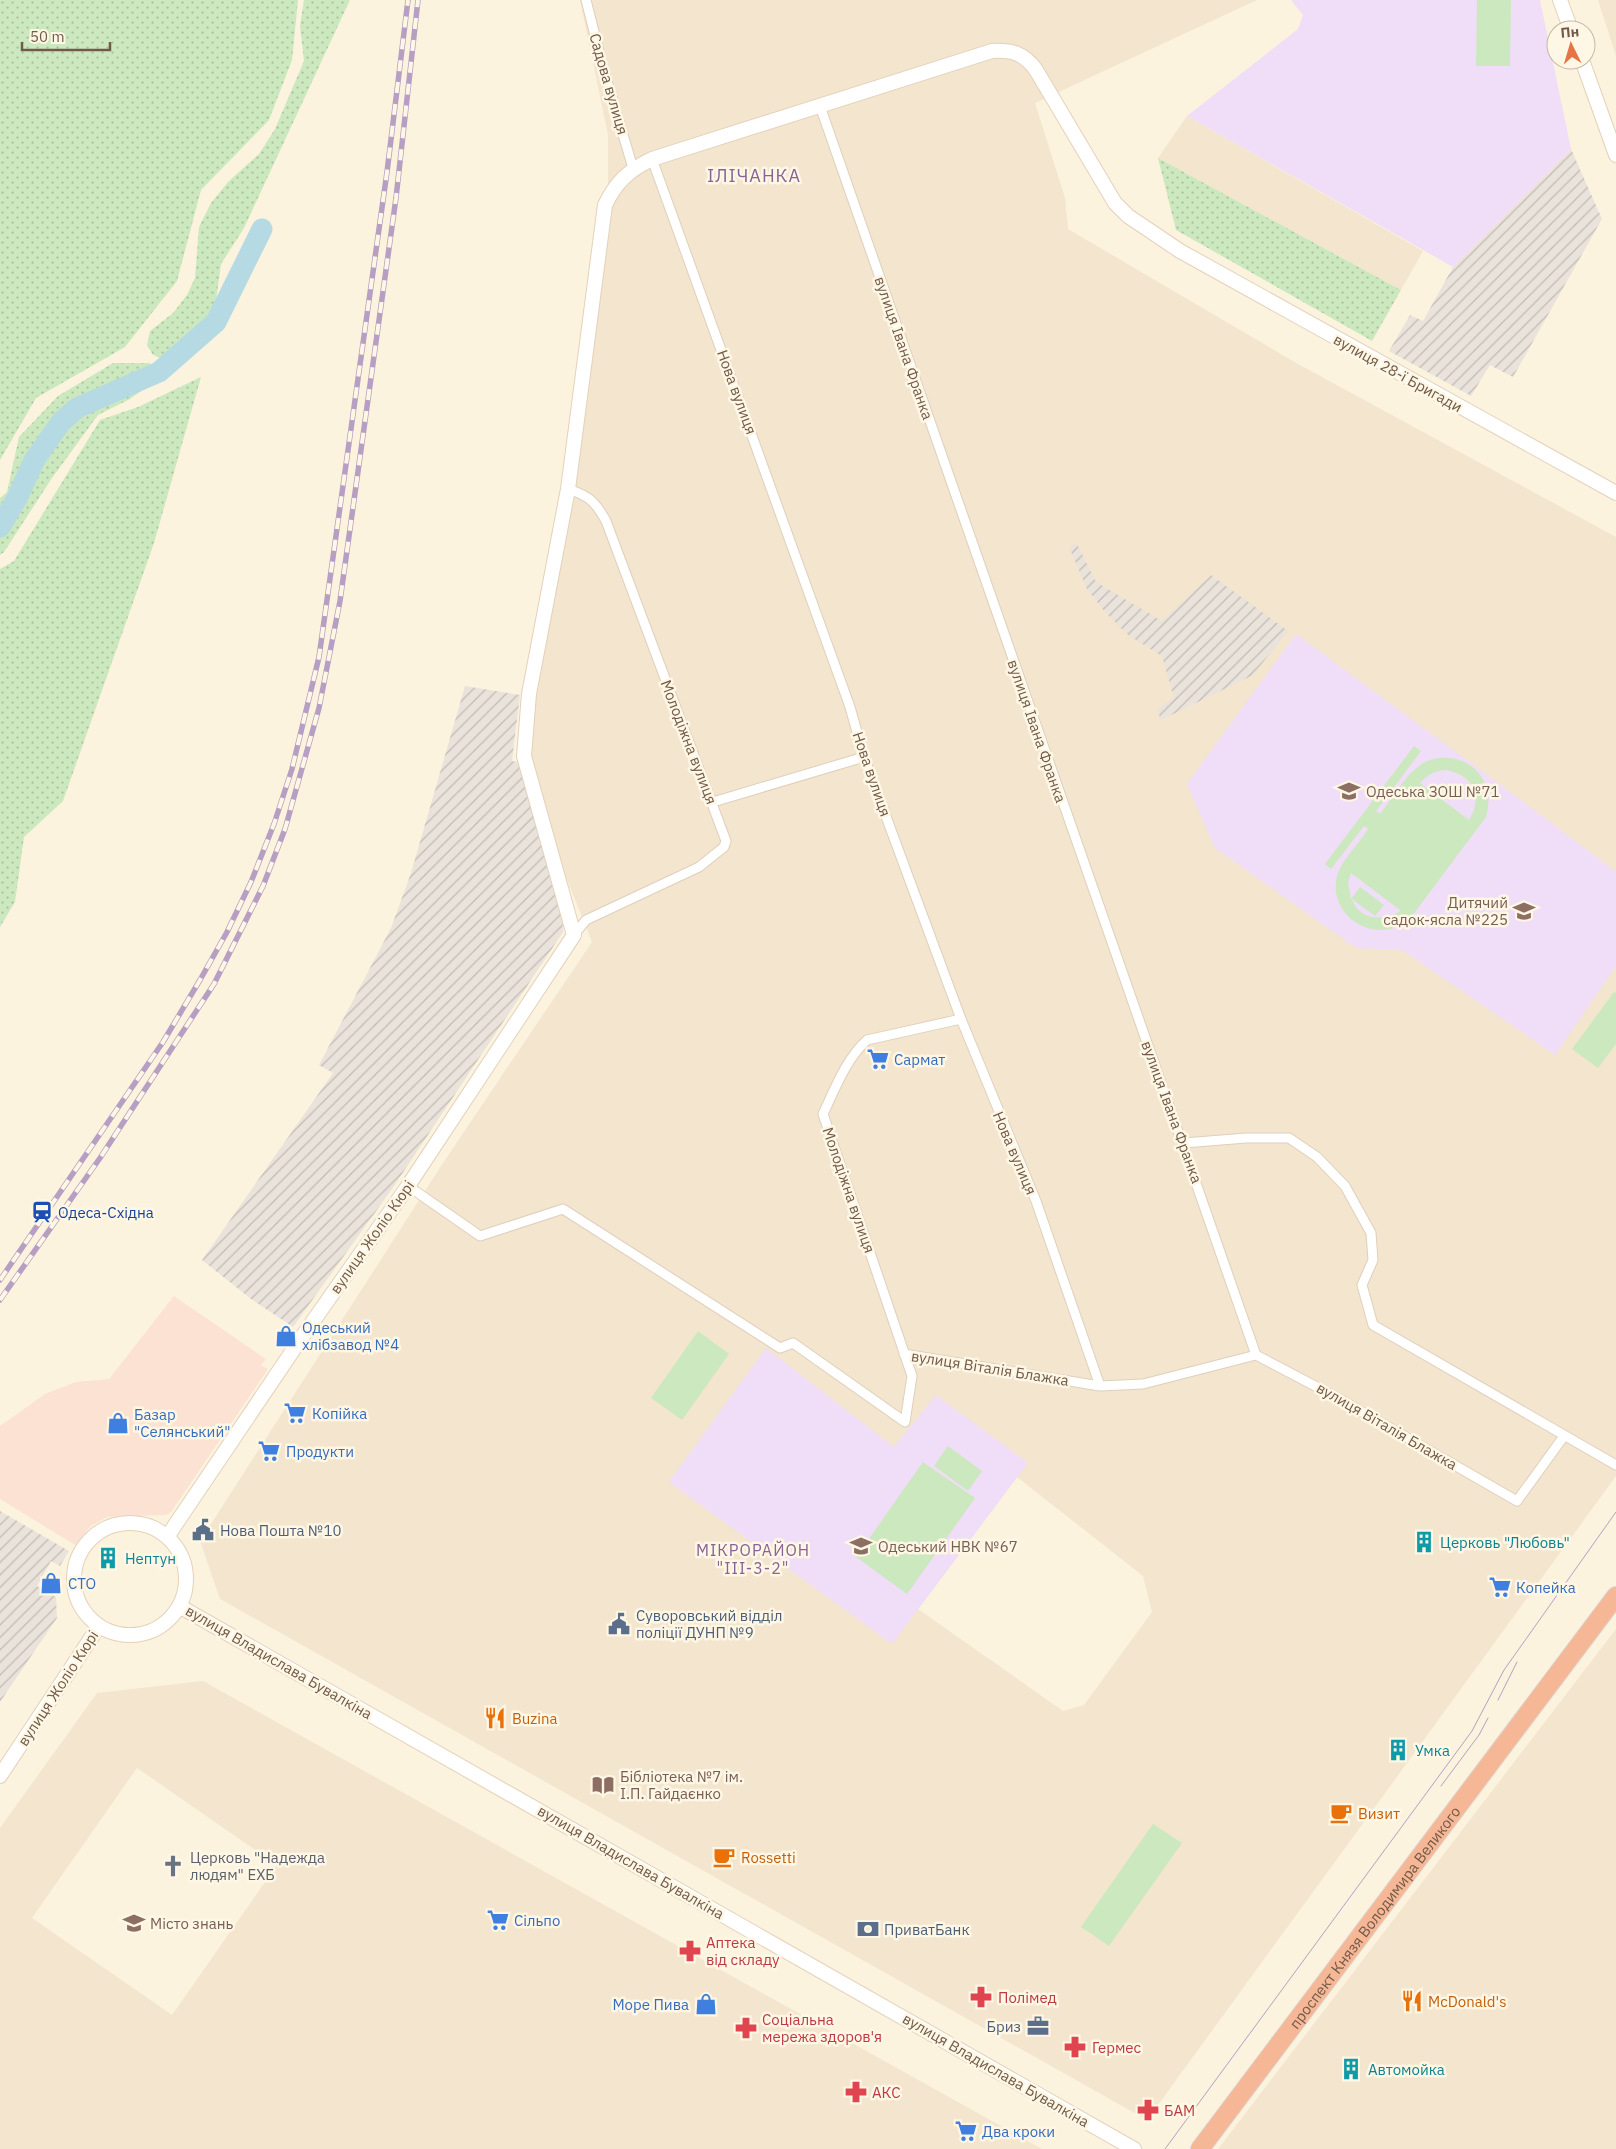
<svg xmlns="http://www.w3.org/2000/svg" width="1616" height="2149" viewBox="0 0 1616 2149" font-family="'IBM Plex Sans',sans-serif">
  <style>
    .residential { fill: #f3e5ce; fill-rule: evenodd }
    .commercial { fill: #fce2d3 }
    .industrial { fill: url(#industrial-furrows) }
    .education { fill: #f0ddf7 }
    .grass { fill: url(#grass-dots) }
    .garden { fill: #cce8bf; fill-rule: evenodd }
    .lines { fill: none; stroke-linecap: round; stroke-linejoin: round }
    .river { stroke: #b5dae4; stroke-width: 21 }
    .street-casing { stroke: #dfcfbc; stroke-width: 11 }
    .secondary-casing { stroke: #e4d1ba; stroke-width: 16 }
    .highway-casing { stroke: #ddd7d3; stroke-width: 20 }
    .street { stroke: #fff; stroke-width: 9 }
    .secondary { stroke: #fff; stroke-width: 14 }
    .highway { stroke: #f5b796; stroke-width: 18 }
    .tram { stroke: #b69fc3; stroke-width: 1 }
    .rail-casing { stroke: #b69fc3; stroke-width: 5.5 }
    .rail { stroke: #fff7e5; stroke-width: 4; stroke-dasharray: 11; stroke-linecap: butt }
    .labels { text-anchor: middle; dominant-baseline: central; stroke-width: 5; stroke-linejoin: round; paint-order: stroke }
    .street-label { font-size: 15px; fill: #715a48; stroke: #fff7e5 }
    .education-label { font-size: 15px; fill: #785e54; stroke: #fff7e5; text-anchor: start }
    .shop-label { font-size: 15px; fill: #366cbe; stroke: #fff7e5; text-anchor: start }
    .transit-label { font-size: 15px; fill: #164399; stroke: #fff7e5; text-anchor: start }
    .service-label { font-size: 15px; fill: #4e5e75; stroke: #fff7e5; text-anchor: start }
    .culture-label { font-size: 15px; fill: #0d838f; stroke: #fff7e5; text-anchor: start }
    .food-label { font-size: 15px; fill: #c56008; stroke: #fff7e5; text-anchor: start }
    .worship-label { font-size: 15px; fill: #5b616d; stroke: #fff7e5; text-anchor: start }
    .health-label { font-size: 15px; fill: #be3a42; stroke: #fff7e5; text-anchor: start }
    .neighbourhood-label { font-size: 16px; letter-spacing: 1px; fill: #886395; stroke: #fff7e5 }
    .quarter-label { font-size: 18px; letter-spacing: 1px; fill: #886395; stroke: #fff7e5 }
  </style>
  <defs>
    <pattern id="industrial-furrows" width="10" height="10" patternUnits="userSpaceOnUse" patternTransform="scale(1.25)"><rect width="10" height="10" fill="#eae3db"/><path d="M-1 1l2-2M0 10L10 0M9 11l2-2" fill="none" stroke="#c2bbb4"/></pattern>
    <pattern id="grass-dots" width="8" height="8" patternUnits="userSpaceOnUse" patternTransform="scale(1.25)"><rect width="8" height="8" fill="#cce8bf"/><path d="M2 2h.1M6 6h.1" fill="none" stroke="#aabf9d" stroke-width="1.8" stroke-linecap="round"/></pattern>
  </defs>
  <rect width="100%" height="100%" fill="#fcf3df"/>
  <path class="residential" d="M580 0H1257L1035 103 1065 198 1068 229 1298 364 1616 537V1476L1147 2120 220 1599 200 1541 443 1163 592 942 562 867 525 754 608 223V135ZM1017 1477 1143 1576 1152 1612 1084 1705 1063 1711 918 1609Z
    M1598 0H1616V56Z
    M1187 116 1423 251 1401 290 1158 158Z
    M1616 1629V2149H1218Z
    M203 1681 1042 2149H0V1828L97 1693ZM137 1768 277 1865 172 2015 32 1918Z"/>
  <path class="commercial" d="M174 1296 266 1359 261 1365 268 1369 171 1512 166 1515 107 1517 91 1526 75 1545 0 1499V1426L45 1394 76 1382 109 1379Z"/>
  <path class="industrial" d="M1571 149 1602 219 1513 377 1490 365 1471 396 1389 351 1410 315 1423 321 1453 267Z
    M1077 544 1096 582 1162 621 1211 575 1288 631 1253 675 1161 720 1157 709 1174 698 1162 656 1128 635 1105 612 1087 589 1069 547Z
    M465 686 520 695 512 761 522 763 562 912 563 932 392 1189 293 1327 251 1299 202 1260 333 1073 319 1065 391 928 411 873Z
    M0 1511 69 1551 60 1566 51 1561 37 1586 56 1597 57 1618 0 1702Z"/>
  <path class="education" d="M1291 0H1540L1571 149 1453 267 1187 116 1298 29 1303 15Z
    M1296 634 1517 797 1616 872V966L1555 1055 1402 950 1356 948 1215 848 1187 784Z
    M766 1348 894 1447 936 1395 1028 1463 892 1644 669 1482Z"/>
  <path class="grass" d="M0 0H298L292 60 269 120 201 190 177 281 125 347 36 398 0 460Z
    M304 0H350L244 228 221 264 215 308 177 351 166 360 153 355 147 345 150 331 173 313 187 295 195 278 199 227 211 203 228 182 259 154 275 129 304 61 300 26Z
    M1158 158 1401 290 1372 341 1176 230Z
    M113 363H150L158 379 130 399 98 415 52 478 4 552 0 555V498L7 492 19 437 58 396Z
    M201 377 154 543 63 801 24 837 15 902 0 927V569L14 561 100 420 138 407Z"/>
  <path class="garden" d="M1477 0H1511L1510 66H1476Z
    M1414 746 1421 751 1376 811 1380 814C1392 799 1404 777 1419 766 1443 748 1480 760 1487 790 1490 799 1488 807 1486 817L1409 920C1400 925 1391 931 1381 930 1355 930 1333 908 1336 882 1338 862 1358 846 1368 829L1364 826 1331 869 1325 864ZM1445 770C1473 774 1484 796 1469 820L1420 783C1427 775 1434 771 1445 770ZM1351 873 1400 910V911C1384 921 1359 921 1352 899L1375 916 1384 905 1360 887 1351 899 1348 883Z
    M1614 992 1616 993V1044L1598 1068 1572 1049Z
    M698 1331 729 1354 682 1420 651 1398Z
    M948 1446 982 1471 968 1491 934 1466Z
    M923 1462 975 1498 907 1594 856 1557Z
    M1153 1824 1182 1843 1109 1946 1081 1927Z"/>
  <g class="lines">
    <path class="river" d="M0 527 17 498 35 459 61 422 77 408 159 372 216 322 262 229"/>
    <g class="street-casing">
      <path id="street" d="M586 0 604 71 633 168
        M820 106 1256 1355
        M652 159 850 707 864 757 961 1019 1036 1201 1100 1386
        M568 489C589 496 595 501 606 521L726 841 724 847 699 867 586 920 574 935
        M713 802 864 757
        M1184 1143 1246 1138H1289L1317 1157 1345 1186 1371 1233 1373 1260 1362 1285 1373 1325 1616 1465
        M408 1186 480 1236 563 1209 780 1348 793 1343 905 1422 912 1376 823 1114C835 1089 846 1059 867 1040L961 1019
        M904 1354 1100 1386 1143 1384 1256 1355 1338 1398 1517 1501 1564 1436"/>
    </g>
    <g class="secondary-casing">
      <path id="secondary" d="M1560 0 1571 30
        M1582 60 1616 155
        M74 1579a56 56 0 1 1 112 0a56 56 0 1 1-112 0Z
        M167 1537 302 1337 408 1186 574 935 524 756 529 694 568 489 605 205C616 182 629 170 652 159L992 51C1012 50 1024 53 1036 70L1115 203 1128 216 1180 251 1616 493
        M179 1606 1134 2149
        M0 1776 99 1626"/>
    </g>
    <g class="highway-casing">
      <g id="highway">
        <path id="s1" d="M1200 2149 1616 1596"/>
      </g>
    </g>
    <use href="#street" class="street"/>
    <use href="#secondary" class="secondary"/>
    <use href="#highway" class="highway"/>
    <path class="tram" d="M1498 1700 1517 1662
      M1441 1786 1479 1735 1488 1718
      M1165 2149 1472 1731 1504 1670 1616 1512"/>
    <g class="rail-casing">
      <path id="rail" d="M0 1280 163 1042 200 980 227 932 251 882 274 824 292 769 319 657 387 172 408 0
        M0 1300 100 1158 214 984 263 886 285 829 319 708 340 601 396 198 418 0"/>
    </g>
    <use href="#rail" class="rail"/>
  </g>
  <defs>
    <g id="school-bare" transform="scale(1.725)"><path d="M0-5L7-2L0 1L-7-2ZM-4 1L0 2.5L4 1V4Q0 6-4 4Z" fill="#8d6e63" stroke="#fff7e5" stroke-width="2.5" paint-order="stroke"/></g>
    <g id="supermarket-bare" transform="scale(1.725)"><path d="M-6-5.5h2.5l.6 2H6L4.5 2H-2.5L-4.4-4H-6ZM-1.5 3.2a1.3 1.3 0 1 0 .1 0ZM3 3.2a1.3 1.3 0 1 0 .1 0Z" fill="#3f7fe0" stroke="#fff7e5" stroke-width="2.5" paint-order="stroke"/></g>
    <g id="station-bare" transform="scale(1.725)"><path d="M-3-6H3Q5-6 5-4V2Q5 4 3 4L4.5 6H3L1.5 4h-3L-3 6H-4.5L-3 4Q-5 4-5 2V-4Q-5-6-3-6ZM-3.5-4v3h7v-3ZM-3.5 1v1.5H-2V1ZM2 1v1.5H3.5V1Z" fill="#1a4fb4" stroke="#fff7e5" stroke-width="2.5" paint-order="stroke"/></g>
    <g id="shop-bare" transform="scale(1.725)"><path d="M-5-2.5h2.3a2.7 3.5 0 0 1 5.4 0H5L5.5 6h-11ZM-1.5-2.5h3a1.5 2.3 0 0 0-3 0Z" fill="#3f7fe0" stroke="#fff7e5" stroke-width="2.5" paint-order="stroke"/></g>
    <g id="civic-bare" transform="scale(1.725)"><path d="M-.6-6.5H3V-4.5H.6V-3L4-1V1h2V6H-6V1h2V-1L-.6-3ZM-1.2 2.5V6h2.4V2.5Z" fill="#5c6f8a" stroke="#fff7e5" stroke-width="2.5" paint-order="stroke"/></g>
    <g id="building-bare" transform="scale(1.725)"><path d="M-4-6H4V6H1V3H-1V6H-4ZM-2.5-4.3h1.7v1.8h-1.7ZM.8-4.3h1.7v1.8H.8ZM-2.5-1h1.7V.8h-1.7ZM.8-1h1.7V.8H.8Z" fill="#0f9aa8" stroke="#fff7e5" stroke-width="2.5" paint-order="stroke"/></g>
    <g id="restaurant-bare" transform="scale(1.725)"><path d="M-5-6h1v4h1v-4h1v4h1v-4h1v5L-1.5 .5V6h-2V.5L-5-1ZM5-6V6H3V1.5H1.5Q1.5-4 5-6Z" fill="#e8710a" stroke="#fff7e5" stroke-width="2.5" paint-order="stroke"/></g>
    <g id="library-bare" transform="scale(1.725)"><path d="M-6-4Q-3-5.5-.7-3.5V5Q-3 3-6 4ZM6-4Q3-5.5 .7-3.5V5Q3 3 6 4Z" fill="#8d6e63" stroke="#fff7e5" stroke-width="2.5" paint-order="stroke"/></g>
    <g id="cafe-bare" transform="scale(1.725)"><path d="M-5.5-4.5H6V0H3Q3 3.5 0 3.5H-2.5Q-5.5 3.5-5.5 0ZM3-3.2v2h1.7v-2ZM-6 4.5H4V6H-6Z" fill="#e8710a" stroke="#fff7e5" stroke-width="2.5" paint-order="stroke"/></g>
    <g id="church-bare" transform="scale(1.725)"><path d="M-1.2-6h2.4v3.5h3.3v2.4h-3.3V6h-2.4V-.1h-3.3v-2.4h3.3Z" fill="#6b7280" stroke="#fff7e5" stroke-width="2.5" paint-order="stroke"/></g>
    <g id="bank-bare" transform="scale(1.725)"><path d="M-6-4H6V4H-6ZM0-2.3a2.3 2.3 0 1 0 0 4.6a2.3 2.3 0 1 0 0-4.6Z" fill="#5c6f8a" stroke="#fff7e5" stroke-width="2.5" paint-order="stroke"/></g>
    <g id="pharmacy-bare" transform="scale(1.725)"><path d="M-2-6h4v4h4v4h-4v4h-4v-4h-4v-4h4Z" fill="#e0444e" stroke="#fff7e5" stroke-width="2.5" paint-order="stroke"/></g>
    <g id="office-bare" transform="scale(1.725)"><path d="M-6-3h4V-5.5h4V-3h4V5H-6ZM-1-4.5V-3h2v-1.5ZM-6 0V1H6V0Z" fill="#5c6f8a" stroke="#fff7e5" stroke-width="2.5" paint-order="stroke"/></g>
  </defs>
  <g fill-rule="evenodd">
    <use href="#school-bare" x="1349" y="791"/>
    <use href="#school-bare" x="1524" y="911"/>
    <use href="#supermarket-bare" x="878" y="1059"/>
    <use href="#station-bare" x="42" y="1212"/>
    <use href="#shop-bare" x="286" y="1336"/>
    <use href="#supermarket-bare" x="295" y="1413"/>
    <use href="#shop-bare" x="118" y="1423"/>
    <use href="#supermarket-bare" x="269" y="1451"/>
    <use href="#civic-bare" x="203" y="1530"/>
    <use href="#building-bare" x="1424" y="1542"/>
    <use href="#school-bare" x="861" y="1546"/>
    <use href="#building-bare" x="108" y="1558"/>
    <use href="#shop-bare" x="51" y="1583"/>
    <use href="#supermarket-bare" x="1500" y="1587"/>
    <use href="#civic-bare" x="619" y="1624"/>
    <use href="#restaurant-bare" x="495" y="1718"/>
    <use href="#building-bare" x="1398" y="1750"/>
    <use href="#library-bare" x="603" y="1785"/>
    <use href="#cafe-bare" x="1341" y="1813"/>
    <use href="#cafe-bare" x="724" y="1857"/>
    <use href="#church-bare" x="173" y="1866"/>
    <use href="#supermarket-bare" x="498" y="1920"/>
    <use href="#school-bare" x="134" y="1923"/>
    <use href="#bank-bare" x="868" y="1929"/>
    <use href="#pharmacy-bare" x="690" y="1951"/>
    <use href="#pharmacy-bare" x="981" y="1997"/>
    <use href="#restaurant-bare" x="1412" y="2001"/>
    <use href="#shop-bare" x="706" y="2004"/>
    <use href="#office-bare" x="1038" y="2026"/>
    <use href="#pharmacy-bare" x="746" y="2028"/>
    <use href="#pharmacy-bare" x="1075" y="2047"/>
    <use href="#building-bare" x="1351" y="2069"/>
    <use href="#pharmacy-bare" x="856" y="2092"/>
    <use href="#pharmacy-bare" x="1148" y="2110"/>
    <use href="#supermarket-bare" x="966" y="2131"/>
  </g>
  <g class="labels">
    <g class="street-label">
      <text transform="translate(609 84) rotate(74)">Садова вулиця</text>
      <text transform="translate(904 348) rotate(71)">вулиця Івана Франка</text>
      <text transform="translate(1398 373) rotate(29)">вулиця 28-ї Бригади</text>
      <text transform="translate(737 392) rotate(70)">Нова вулиця</text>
      <text transform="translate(1037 731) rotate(71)">вулиця Івана Франка</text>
      <text transform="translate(689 742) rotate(69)">Молодіжна вулиця</text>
      <text transform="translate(872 774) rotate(71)">Нова вулиця</text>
      <text transform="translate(1172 1112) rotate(70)">вулиця Івана Франка</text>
      <text transform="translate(1015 1153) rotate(67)">Нова вулиця</text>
      <text transform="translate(849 1190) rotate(71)">Молодіжна вулиця</text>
      <text transform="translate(372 1237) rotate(-55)">вулиця Жоліо Кюрі</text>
      <text transform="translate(990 1368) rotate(9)">вулиця Віталія Блажка</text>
      <text transform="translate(1387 1426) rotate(30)">вулиця Віталія Блажка</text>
      <text transform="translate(279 1662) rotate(30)">вулиця Владислава Бувалкіна</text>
      <text transform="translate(58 1688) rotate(-57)">вулиця Жоліо Кюрі</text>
      <text transform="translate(631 1862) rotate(30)">вулиця Владислава Бувалкіна</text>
      <text stroke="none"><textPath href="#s1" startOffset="290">проспект Князя Володимира Великого</textPath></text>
      <text transform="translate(996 2070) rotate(30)">вулиця Владислава Бувалкіна</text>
    </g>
    <g class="education-label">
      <text x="1366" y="791">Одеська ЗОШ №71</text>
      <text x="1508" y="902" text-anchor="end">Дитячий<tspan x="1508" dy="17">садок-ясла №225</tspan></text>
      <text x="878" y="1546">Одеський НВК №67</text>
      <text x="620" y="1776">Бібліотека №7 ім.<tspan x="620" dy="17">І.П. Гайдаєнко</tspan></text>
      <text x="150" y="1923">Місто знань</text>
    </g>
    <g class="shop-label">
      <text x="894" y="1059">Сармат</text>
      <text x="302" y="1327">Одеський<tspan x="302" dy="17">хлібзавод №4</tspan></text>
      <text x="312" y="1413">Копійка</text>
      <text x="134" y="1414">Базар<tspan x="134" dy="17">"Селянський"</tspan></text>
      <text x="286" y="1451">Продукти</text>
      <text x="68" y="1583">СТО</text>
      <text x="1516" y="1587">Копейка</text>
      <text x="514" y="1920">Сільпо</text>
      <text x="689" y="2004" text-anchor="end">Море Пива</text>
      <text x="982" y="2131">Два кроки</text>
    </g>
    <g class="transit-label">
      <text x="58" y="1212">Одеса-Східна</text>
    </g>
    <g class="service-label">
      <text x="220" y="1530">Нова Пошта №10</text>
      <text x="636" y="1615">Суворовський відділ<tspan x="636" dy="17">поліції ДУНП №9</tspan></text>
      <text x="884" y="1929">ПриватБанк</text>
      <text x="1021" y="2026" text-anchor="end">Бриз</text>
    </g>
    <g class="culture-label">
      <text x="1440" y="1542">Церковь "Любовь"</text>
      <text x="125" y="1558">Нептун</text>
      <text x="1415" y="1750">Умка</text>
      <text x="1368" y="2069">Автомойка</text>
    </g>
    <g class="food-label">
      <text x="512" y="1718">Buzina</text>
      <text x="1358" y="1813">Визит</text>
      <text x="741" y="1857">Rossetti</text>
      <text x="1428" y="2001">McDonald's</text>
    </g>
    <g class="worship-label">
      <text x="190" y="1857">Церковь "Надежда<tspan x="190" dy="17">людям" ЕХБ</tspan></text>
    </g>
    <g class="health-label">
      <text x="706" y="1942">Аптека<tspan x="706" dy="17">від складу</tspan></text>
      <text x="998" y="1997">Полімед</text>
      <text x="762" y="2019">Соціальна<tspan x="762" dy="17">мережа здоров'я</tspan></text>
      <text x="1092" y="2047">Гермес</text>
      <text x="872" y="2092">АКС</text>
      <text x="1164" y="2110">БАМ</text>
    </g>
    <g class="neighbourhood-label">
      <text x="753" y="1550">МІКРОРАЙОН<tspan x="753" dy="18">"ІІІ-3-2"</tspan></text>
    </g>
    <g class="quarter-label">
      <text x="754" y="175">ІЛІЧАНКА</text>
    </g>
  </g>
  <g transform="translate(1571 45) rotate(355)"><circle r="24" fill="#fff7e5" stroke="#c6b8a6"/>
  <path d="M0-4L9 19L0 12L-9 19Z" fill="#e57545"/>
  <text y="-8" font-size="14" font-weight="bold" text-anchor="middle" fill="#715a48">Пн</text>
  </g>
  <path d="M22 42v8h88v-8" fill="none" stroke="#715a48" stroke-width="2.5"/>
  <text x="30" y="42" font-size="15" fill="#715a48" stroke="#fff7e5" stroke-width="4" paint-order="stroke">50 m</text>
</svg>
